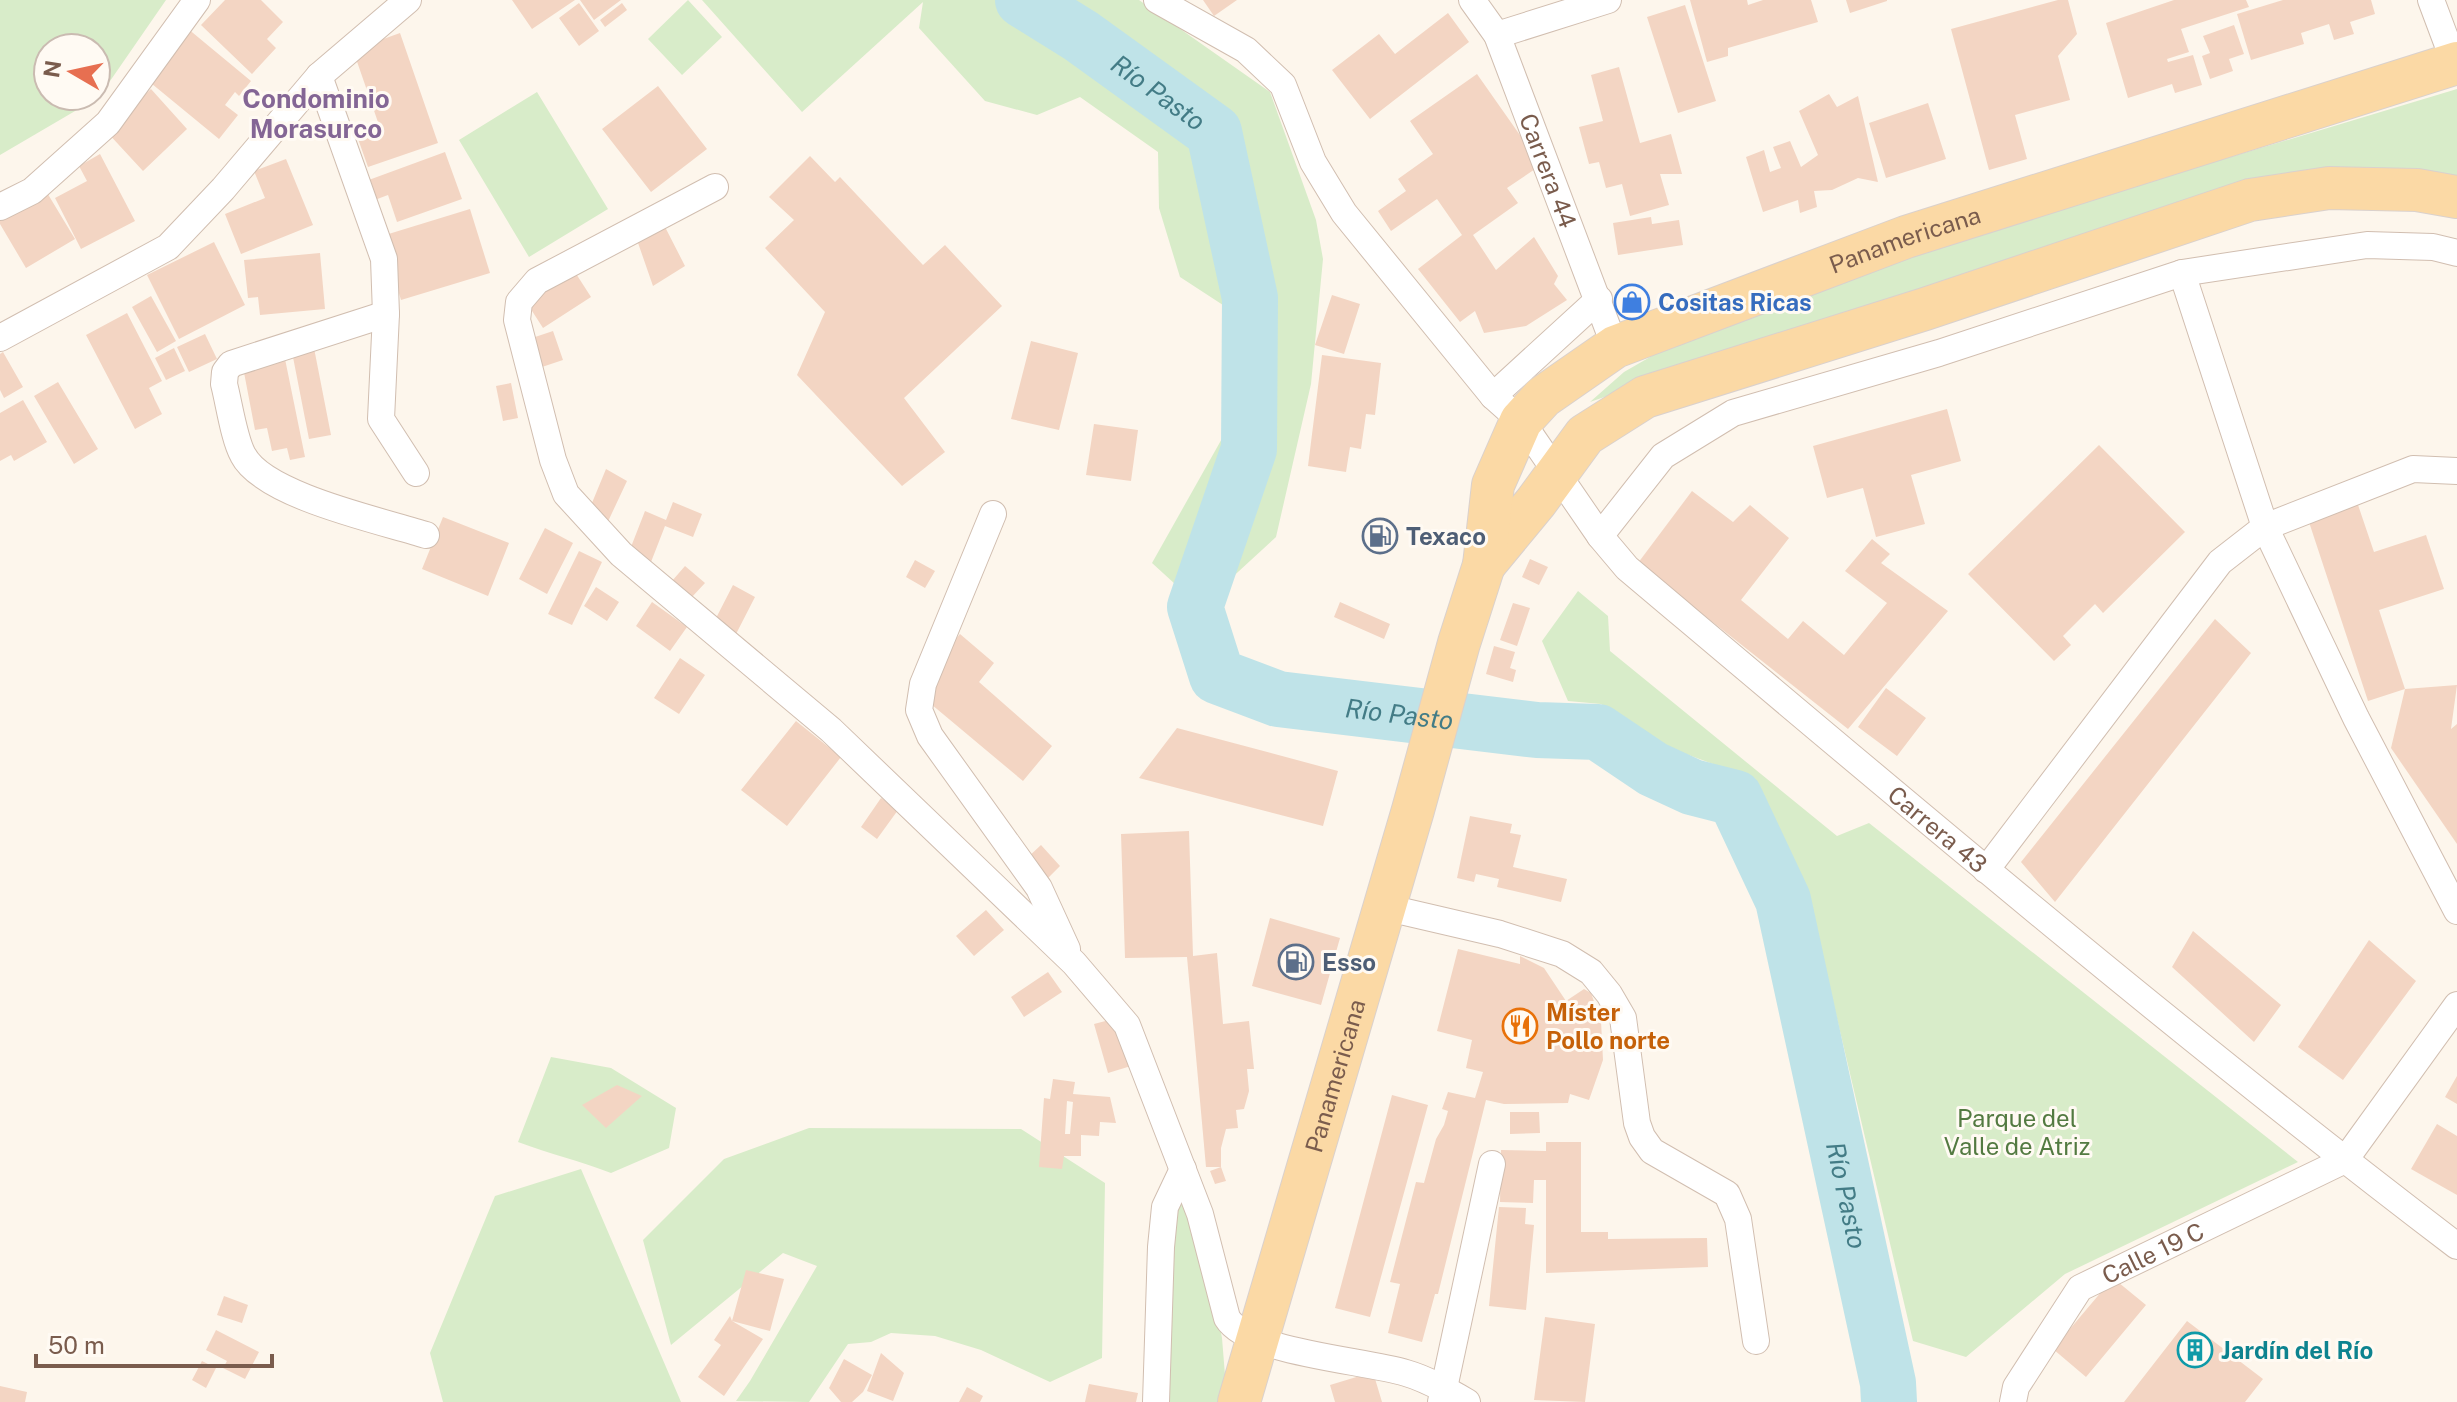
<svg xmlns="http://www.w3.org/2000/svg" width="2457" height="1402" viewBox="0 0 2457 1402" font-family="'Public Sans',sans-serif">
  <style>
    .green { fill: #d8ecc9; fill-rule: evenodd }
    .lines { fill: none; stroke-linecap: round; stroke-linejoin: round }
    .river { stroke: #bfe3e8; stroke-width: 56 }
    .building { fill: #f3d5c3; fill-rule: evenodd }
    .street-casing { stroke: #d1beb0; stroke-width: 28 }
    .primary-casing { stroke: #dad1cd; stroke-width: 44 }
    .street { stroke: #fff; stroke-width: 26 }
    .primary { stroke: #fbd9a5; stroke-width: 42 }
    .labels { text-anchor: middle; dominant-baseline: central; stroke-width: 6; stroke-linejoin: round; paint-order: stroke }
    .street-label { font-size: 24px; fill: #7a5c4d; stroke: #fffaf3 }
    .shop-label { font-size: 24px; font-weight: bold; fill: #366cbe; stroke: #fffaf3; text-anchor: start }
    .service-label { font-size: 24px; font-weight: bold; fill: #4e5e75; stroke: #fffaf3; text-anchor: start }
    .food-label { font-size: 24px; font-weight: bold; fill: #c56008; stroke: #fffaf3; text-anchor: start }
    .park-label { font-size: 24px; fill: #537a41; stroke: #fffaf3 }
    .culture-label { font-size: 24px; font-weight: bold; fill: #0d838f; stroke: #fffaf3; text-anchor: start }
    .water-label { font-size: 26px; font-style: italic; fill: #437c86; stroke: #fffaf3 }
    .neighbourhood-label { font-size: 26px; font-weight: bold; fill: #846695; stroke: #fffaf3 }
  </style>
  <rect width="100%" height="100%" fill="#fdf6ec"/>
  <path class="green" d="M0 0H166L99 97 0 155ZM48 48H96V96H48Z
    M688 0 722 37 682 75 648 39Z
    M702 0H1139L1270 92 1316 220 1323 259 1311 384 1276 537 1226 583 1175 584 1152 563 1224 435 1231 382 1226 307 1180 277 1159 208 1158 152 1080 97 1037 115 985 101 919 28 923 2 802 112Z
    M2457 89V180L2123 230 1874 303 1590 402 1624 372 1671 345 1872 265Z
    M537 92 608 209 529 257 459 140Z
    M1578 591 1608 616 1610 651 1837 836 1869 823 2298 1162 2065 1274 1966 1357 1913 1341 1806 887 1751 778 1656 743 1601 704 1568 701 1542 641Z
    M551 1057 611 1068 676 1108 669 1148 611 1173C580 1161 550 1154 518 1142Z
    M809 1128 1021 1129 1105 1183 1102 1358 1050 1382 981 1350 935 1336 891 1333 871 1342 848 1344 809 1402 736 1401 750 1381 817 1266 783 1253 671 1345 643 1240 724 1159Z
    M581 1169 681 1402H443L430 1353 495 1196Z
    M1180 1201H1187L1206 1250 1222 1338 1225 1375 1217 1402H1161L1171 1214Z"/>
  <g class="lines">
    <path class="river" id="s1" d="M1023 0 1081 36 1214 132 1250 298 1249 449 1195 607 1217 676 1278 699 1537 730 1598 732 1653 769 1692 787 1735 798 1783 900 1888 1383 1889 1402"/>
  </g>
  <path class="building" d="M225 0H261L283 22 267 39 276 48 252 74 201 25Z
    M512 0H575L532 29Z
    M580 0H621L594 20Z
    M1203 0H1237L1214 16Z
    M1690 0H1747L1748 5 1763 0H1811L1818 22 1728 48V56L1707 62Z
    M1846 0H1887V1L1850 13Z
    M2058 0H2068L2077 34 2058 56 2070 100 2015 115 2027 159 1989 170 1951 29Z
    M2174 0H2246L2249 7 2181 29 2189 52 2167 59 2168 62 2193 55 2202 85 2175 93 2172 84 2128 98 2106 23Z
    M2283 0H2371L2375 14 2350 22 2354 34 2334 40 2329 24 2301 33 2304 44 2251 60 2237 14Z
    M579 3 599 31 579 46 559 18Z
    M622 3 627 10 605 27 600 20Z
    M1685 5 1716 101 1678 113 1647 17Z
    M1448 13 1469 42 1370 119 1332 70 1379 34 1395 54Z
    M2234 25 2244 54 2229 59 2233 71 2210 79 2202 56 2210 53 2203 36Z
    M187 28 251 81 239 96 235 92 225 105 238 115 219 139 146 79Z
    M400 33 438 143 368 167 357 136 380 128 353 50Z
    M1619 67 1640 143 1671 134 1682 174H1660L1669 205 1630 216 1622 184 1606 188 1599 162 1589 164 1579 127 1603 121 1591 75Z
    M1477 74 1541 165 1507 188 1518 203 1473 235 1496 270 1534 237 1558 276 1554 284 1567 300 1526 326 1484 333 1475 311 1460 322 1418 269 1462 235 1437 199 1391 231 1378 211 1406 191 1398 179 1433 154 1410 121Z
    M658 86 707 149 651 192 602 129Z
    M151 89 187 129 143 171 106 131Z
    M1829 94 1837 107 1858 96 1878 182 1858 178 1832 190 1814 191 1817 207 1800 213 1798 200 1763 212 1746 157 1764 150 1770 172 1781 168 1773 147 1790 141 1801 167 1818 155 1799 111Z
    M1928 103 1946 159 1886 178 1869 123Z
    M445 152 462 199 397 222 388 195 372 201 366 181Z
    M100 154 135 221 81 249 55 198 87 181 79 166Z
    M810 156 835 182 840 177 923 265 945 245 1002 306 904 398 945 452 902 486 797 375 825 312 765 248 794 220 769 197Z
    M286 159 313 225 241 254 225 214 265 198 254 171Z
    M46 191 75 239 26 268 0 224V218Z
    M470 209 490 273 401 300 382 236Z
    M1651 217 1652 224 1679 220 1683 245 1618 255 1613 223Z
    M663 223 685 266 653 286 637 240Z
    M214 242 245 305 179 339 147 275Z
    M320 253 325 309 260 315 258 297 248 298 244 260Z
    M573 269 591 297 543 328 525 300Z
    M1332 295 1360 304 1344 354 1315 345Z
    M151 296 176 341 157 352 132 307Z
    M127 313 162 381 149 388 162 414 135 429 86 335Z
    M553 331 563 360 539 368 529 339Z
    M205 334 217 359 189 372 177 347Z
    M1031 341 1078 353 1059 430 1011 419Z
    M174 348 185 371 166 380 155 358Z
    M314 348 331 435 309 439 292 352Z
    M3 352 23 387 4 398 0 390V354Z
    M284 354 305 457 290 460 287 448 272 451 267 428 255 430 242 362Z
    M1322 355 1381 363 1375 415 1366 414 1361 449 1350 447 1346 472 1308 466Z
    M58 382 98 449 74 464 34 396Z
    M511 383 518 418 503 421 496 386Z
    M23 400 47 442 14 461 11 455 0 461V413Z
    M1947 409 1961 461 1911 475 1925 524 1876 537 1863 488 1827 498 1813 446Z
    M1094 424 1138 430 1131 481 1086 475Z
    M2099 445 2185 532 2103 613 2095 604 2063 636 2071 645 2054 661 1968 574Z
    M606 469 627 481 604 530 587 515Z
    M1692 491 1733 522 1750 505 1789 538 1741 600 1788 639 1803 621 1844 655 1887 603 1845 571 1872 539 1890 554 1881 563 1948 611 1848 729 1638 563Z
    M2356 499 2374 552 2426 535 2444 589 2379 610 2405 689 2457 685 2451 729 2457 724V844L2391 748 2405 689 2368 701 2307 516Z
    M673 502 702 514 693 537 665 526 651 562 629 552 645 511 666 520Z
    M443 517 509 543 488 596 422 569Z
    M545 528 573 543 547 594 519 579Z
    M579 551 602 562 572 625 548 614Z
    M1530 559 1548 567 1539 585 1522 577Z
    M915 560 935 571 925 588 906 577Z
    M685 566 705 583 691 598 672 581Z
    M733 585 755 597 736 634 714 622Z
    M596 587 619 602 607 621 584 606Z
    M652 602 687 627 670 651 636 626Z
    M1340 602 1390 624 1384 639 1334 617Z
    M1513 603 1530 608 1517 646 1500 640Z
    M2215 619 2251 653 2055 902 2021 862Z
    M960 634 994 663 979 682 1052 746 1023 781 925 699 949 647Z
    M1494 646 1515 652 1510 668 1516 670 1513 682 1486 674Z
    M680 658 705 675 679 714 654 698Z
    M1886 688 1926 718 1897 756 1858 727Z
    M796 721 841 757 787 826 741 790Z
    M1177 728 1338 771 1323 826 1139 778Z
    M881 798 898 810 877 839 861 827Z
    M1470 816 1512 824 1510 833 1521 835 1513 867 1567 879 1561 902 1497 887 1499 879 1476 874 1474 882 1457 878Z
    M1189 831 1193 956 1217 953 1223 1024 1249 1021 1254 1069H1247L1249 1091 1244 1109 1236 1110 1238 1128 1226 1129 1221 1148V1167H1206L1187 957 1125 958 1121 834Z
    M1041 845 1060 866 1045 881 1026 859Z
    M986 910 1004 930 974 956 956 936Z
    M1270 918 1340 938 1321 1005 1252 986Z
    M2193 931 2281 1005 2254 1042 2172 967Z
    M2369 940 2416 981 2343 1080 2298 1047Z
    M1458 949 1520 964V956L1544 968 1566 1001 1584 989 1591 993 1601 1021 1603 1060 1589 1100 1570 1094 1568 1103 1504 1104 1486 1100 1438 1294H1435L1422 1342 1388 1333 1400 1284 1390 1282 1416 1182 1424 1183 1436 1139 1444 1125 1448 1111 1442 1109 1448 1092 1475 1098 1483 1072 1466 1068 1472 1040 1437 1031Z
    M1048 972 1062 992 1024 1017 1011 997Z
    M1117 1018 1131 1066 1108 1073 1094 1024Z
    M2457 1076V1104L2445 1097Z
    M1053 1079 1075 1082 1073 1094 1110 1097 1116 1123 1100 1122 1099 1136 1081 1135V1156H1064L1062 1169 1039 1167 1044 1098 1050 1099ZM1067 1101 1073 1102 1070 1134H1065Z
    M617 1085 642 1096 606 1128 582 1105Z
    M1392 1095 1428 1105 1370 1317 1335 1308Z
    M1510 1112H1539L1540 1133 1510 1134Z
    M2437 1124 2457 1136V1195L2411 1169Z
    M1546 1142H1581V1232H1608V1239L1707 1238 1708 1267 1546 1273V1180H1534L1533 1203 1500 1202 1501 1150 1546 1151Z
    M1221 1167 1226 1181 1215 1184 1210 1171Z
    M1499 1207 1526 1208 1525 1224 1534 1225 1526 1310 1489 1306Z
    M746 1270 784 1279 770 1331 732 1321 763 1339 724 1396 698 1377 721 1345 714 1340 730 1316 732 1321Z
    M2113 1278 2146 1305 2086 1377 2053 1349Z
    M224 1296 248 1305 242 1323 217 1315Z
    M1545 1317 1595 1324 1585 1402 1534 1400Z
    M2187 1321 2263 1379 2245 1402H2124Z
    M216 1330 259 1352 245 1379 223 1368 227 1361 206 1350Z
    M881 1353 904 1373 893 1401 867 1391Z
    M844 1359 872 1375 863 1392 852 1402H841L829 1388Z
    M202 1361 216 1368 206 1388 192 1380Z
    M1373 1372 1382 1402H1335L1330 1385Z
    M1089 1384 1138 1393 1136 1402H1085Z
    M0 1386 27 1392 25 1402H0Z
    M967 1387 983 1396 980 1402H959Z"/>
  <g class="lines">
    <g class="street-casing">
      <g id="street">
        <path id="s2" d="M1157 0 1246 50 1283 85 1313 162 1344 213 1493 396 1521 421 1600 536 1627 568C1900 798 2173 1030 2457 1246"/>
        <path id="s3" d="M1472 0 1497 35 1615 347"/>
        <path d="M2431 0 2455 64"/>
        <path d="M1497 35 1608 0"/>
        <path d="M319 76 384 259 386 314 381 419 416 473"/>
        <path d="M715 187 537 281 519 302 517 320 553 460 566 494 621 554 831 730 1074 963 1127 1025 1200 1214 1227 1318C1248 1353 1364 1360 1406 1373 1427 1379 1448 1391 1467 1402"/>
        <path d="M0 207 32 191 108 123 197 0"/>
        <path d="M2182 273 2265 527 2356 718 2457 911"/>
        <path d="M386 314 231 364 225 372 224 384C229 403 234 439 243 455 264 496 382 521 426 535"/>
        <path d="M0 338 168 247 223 189 319 76 408 0"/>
        <path d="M1493 396 1599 299"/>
        <path d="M993 514 923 684 919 710 930 736 1039 888 1067 949"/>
        <path d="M1600 536 1663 456 1733 413 1939 353 2182 273 2367 245 2433 247 2457 253"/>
        <path d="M1986 870 2220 562 2265 527 2413 469 2457 471"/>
        <path d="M1384 907 1500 934 1562 954 1591 972 1609 994 1623 1018 1637 1123 1642 1137 1652 1151 1727 1194 1738 1219 1756 1341"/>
        <path d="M1156 1402 1161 1247 1165 1207 1183 1169"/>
        <path d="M1441 1402 1492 1164"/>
        <path id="s4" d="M2013 1402 2016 1387 2080 1288 2345 1160 2457 1005"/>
      </g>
    </g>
    <g class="primary-casing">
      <g id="primary">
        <path d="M1484 565 1536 502 1585 435 1645 397 1925 309 2250 200 2329 188 2417 190 2457 197"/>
        <path id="s5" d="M1239 1402 1413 810 1459 643 1484 565 1493 485 1521 421 1543 397 1615 347 1906 237 2457 63"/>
      </g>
    </g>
    <use href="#street" class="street"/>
    <use href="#primary" class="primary"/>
  </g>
  <defs>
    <g id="shop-ring" transform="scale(1.8)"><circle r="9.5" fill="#fffaf3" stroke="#3f7fe0" stroke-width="1.5"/><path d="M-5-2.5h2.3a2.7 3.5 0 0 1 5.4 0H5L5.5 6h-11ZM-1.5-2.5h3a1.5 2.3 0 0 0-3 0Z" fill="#3f7fe0"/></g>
    <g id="fuel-ring" transform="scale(1.8)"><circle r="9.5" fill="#fffaf3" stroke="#5c6f8a" stroke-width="1.5"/><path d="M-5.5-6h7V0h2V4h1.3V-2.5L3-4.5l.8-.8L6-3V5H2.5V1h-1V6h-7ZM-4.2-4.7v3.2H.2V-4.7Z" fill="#5c6f8a"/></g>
    <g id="restaurant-ring" transform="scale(1.8)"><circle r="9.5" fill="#fffaf3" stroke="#e8710a" stroke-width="1.5"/><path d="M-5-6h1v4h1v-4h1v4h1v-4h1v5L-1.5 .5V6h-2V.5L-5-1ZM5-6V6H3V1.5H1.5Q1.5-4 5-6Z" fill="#e8710a"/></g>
    <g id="building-ring" transform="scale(1.8)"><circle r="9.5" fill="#fffaf3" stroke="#0f9aa8" stroke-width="1.5"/><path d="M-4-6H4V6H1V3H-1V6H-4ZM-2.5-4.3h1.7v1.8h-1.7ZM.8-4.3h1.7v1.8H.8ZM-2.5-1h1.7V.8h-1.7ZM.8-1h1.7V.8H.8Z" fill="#0f9aa8"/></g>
  </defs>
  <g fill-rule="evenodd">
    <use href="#shop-ring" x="1632" y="302"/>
    <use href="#fuel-ring" x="1380" y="536"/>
    <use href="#fuel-ring" x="1296" y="962"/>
    <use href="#restaurant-ring" x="1520" y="1026"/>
    <use href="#building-ring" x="2195" y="1350"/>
  </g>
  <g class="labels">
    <g class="street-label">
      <text stroke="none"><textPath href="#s3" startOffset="188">Carrera 44</textPath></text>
      <text stroke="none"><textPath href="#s5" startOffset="1452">Panamericana</textPath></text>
      <text stroke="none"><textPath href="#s2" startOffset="1156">Carrera 43</textPath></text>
      <text stroke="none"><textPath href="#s5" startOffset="340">Panamericana</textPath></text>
      <text stroke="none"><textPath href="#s4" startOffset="214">Calle 19 C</textPath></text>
    </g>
    <g class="shop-label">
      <text x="1658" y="302">Cositas Ricas</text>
    </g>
    <g class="service-label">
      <text x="1406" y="536">Texaco</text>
      <text x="1322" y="962">Esso</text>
    </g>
    <g class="food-label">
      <text x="1546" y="1012">Míster<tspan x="1546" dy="28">Pollo norte</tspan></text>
    </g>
    <g class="park-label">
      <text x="2017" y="1118">Parque del<tspan x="2017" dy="28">Valle de Atriz</tspan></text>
    </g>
    <g class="culture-label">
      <text x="2221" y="1350">Jardín del Río</text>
    </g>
    <g class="water-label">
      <text stroke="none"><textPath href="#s1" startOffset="164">Río Pasto</textPath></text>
      <text stroke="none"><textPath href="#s1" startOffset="980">Río Pasto</textPath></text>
      <text stroke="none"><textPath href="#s1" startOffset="1748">Río Pasto</textPath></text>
    </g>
    <g class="neighbourhood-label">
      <text x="316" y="98">Condominio<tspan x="316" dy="30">Morasurco</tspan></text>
    </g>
  </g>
  <g transform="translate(72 72) rotate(279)"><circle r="38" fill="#fffaf3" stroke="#cabbb1" stroke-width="2"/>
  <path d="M0-6L14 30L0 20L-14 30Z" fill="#e76f51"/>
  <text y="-12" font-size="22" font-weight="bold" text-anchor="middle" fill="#7a5c4d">N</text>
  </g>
  <path d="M36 1354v12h236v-12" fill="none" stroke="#7a5c4d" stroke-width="4"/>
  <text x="48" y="1354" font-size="24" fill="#7a5c4d" stroke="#fffaf3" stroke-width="6" paint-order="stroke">50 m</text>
</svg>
